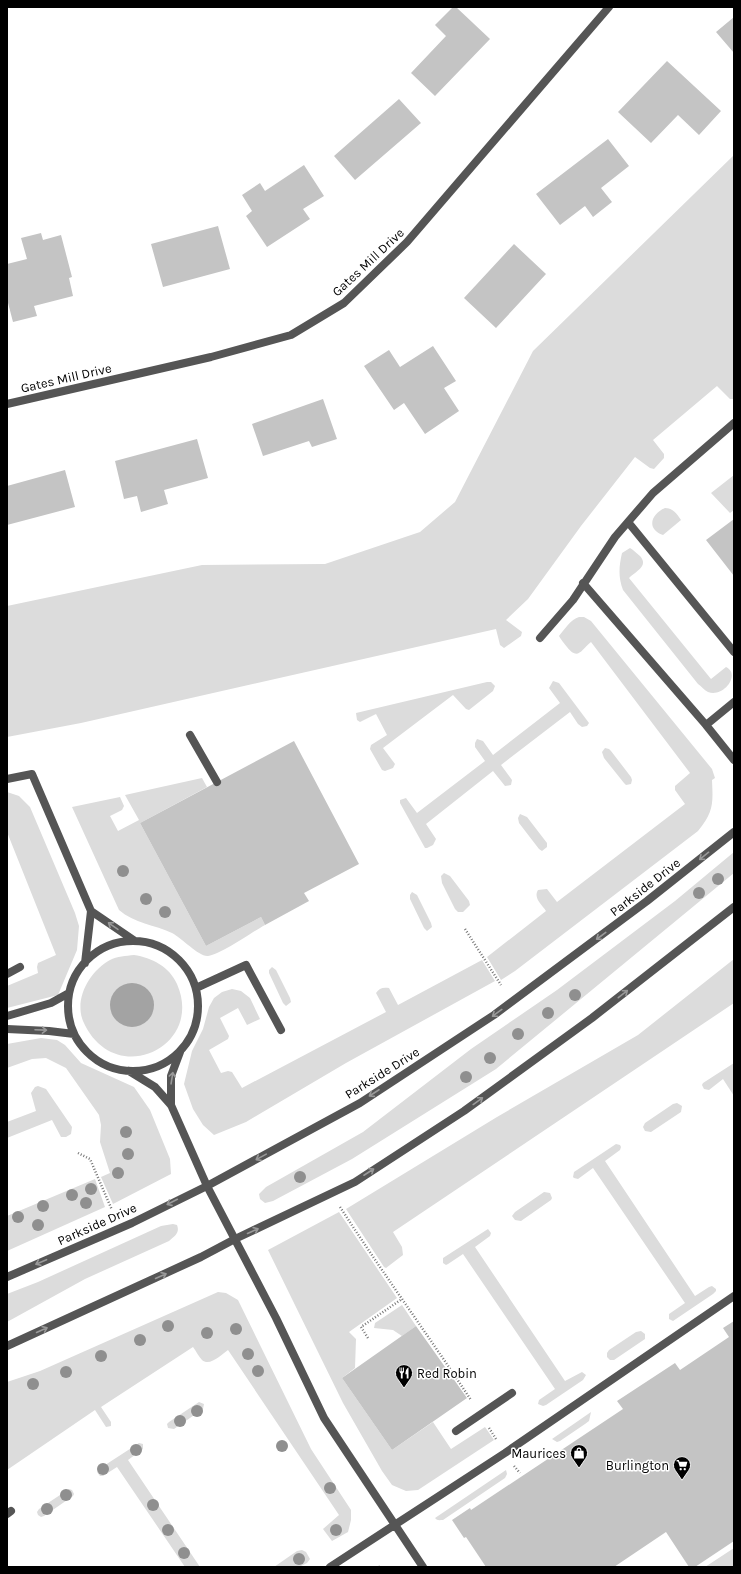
<svg xmlns="http://www.w3.org/2000/svg" width="741" height="1574" viewBox="0 0 741 1574" font-family="Karla,sans-serif">
  <style>
    .green { fill: #dcdcdc }
    .water { fill: #a3a3a3 }
    .building { fill: #c4c4c4 }
    .lines { fill: none; stroke-linecap: round; stroke-linejoin: round }
    .path { stroke: #777; stroke-width: 2.5; stroke-dasharray: 1 2; stroke-linecap: butt }
    .service { stroke: #555; stroke-width: 8 }
    .minor { stroke: #555; stroke-width: 8 }
    .tertiary { stroke: #555; stroke-width: 8 }
    .tree { fill: #8f8f8f }
    .oneway { stroke: #999 }
    .labels { text-anchor: middle; dominant-baseline: central; stroke-width: 3; stroke-linejoin: round; paint-order: stroke }
    .street-label { font-size: 13px; fill: #000; stroke: #fff }
    .poi-label { font-size: 13px; fill: #000; stroke: #fff; text-anchor: end }
  </style>
  <rect width="100%" height="100%" fill="#fff"/>
  <path class="green" d="M734 155V399H730L717 386 653 440 664 454V458L654 469 650 468 635 457 581 526 528 599 506 620 522 632 521 636 504 648 500 645 496 629 81 723 7 737V606L202 565 325 564 420 532 455 502 533 351Z
    M734 475V510L730 513 711 493Z
    M665 508C673 508 677 514 681 520L663 535C646 529 651 514 665 508Z
    M630 548C634 550 636 553 640 556 649 566 636 571 629 578L711 679 726 667C741 674 724 698 708 692 704 690 701 686 698 684L623 590C618 577 619 566 622 553Z
    M579 617H584L591 621 712 769 715 778 712 780C713 803 714 812 698 831L515 971 501 980 487 957 546 911C542 905 533 898 538 890L547 889 557 902 685 804 675 790V786L690 773 591 642C581 650 578 661 567 647 564 643 561 640 559 636 564 630 571 619 579 617Z
    M553 681 559 683 589 723 587 726 582 727 578 724 570 712 501 765 512 780 511 785 505 786 493 771 426 824 436 839 433 845 427 848H425L400 803V800L406 798 417 813 485 761 475 747V743L477 739 483 741 493 755 560 703 549 688Z
    M487 682H491L495 686 493 691 469 710 466 709 453 695 383 748 395 764 393 768 385 771 382 770 370 749 371 745 387 735 376 714 360 722 357 720 356 713Z
    M605 748 609 749 611 751 631 777 632 780 631 784 626 785 624 783 604 758 602 752Z
    M202 778 207 787 140 823 206 946 261 917 265 925C252 932 222 954 208 956 199 957 182 938 172 933 155 925 134 923 119 910L72 807 120 797 124 806 122 810 110 816 118 831 139 820 125 795Z
    M7 792 19 796 30 807 75 913 79 926 77 950 58 995 7 1008V986L38 973 37 967 38 963 56 955 7 832Z
    M520 814 527 817 547 843V847L542 851 539 849 519 823 518 818Z
    M734 852V873L496 1069 352 1159 273 1201 265 1203 260 1199 259 1194 266 1187 363 1132 471 1049 557 990 675 901Z
    M444 873 450 876 469 901 470 905 463 912H458L455 909 442 883 441 876Z
    M412 892 417 895 431 923 432 927 427 931 424 928 410 899V895Z
    M134 955C152 958 169 966 177 984 205 1048 113 1090 83 1021 74 998 90 971 110 960 117 956 126 956 134 955Z
    M734 959V1003L393 1232 402 1247 403 1255 386 1268 384 1267 346 1209 497 1117 638 1035Z
    M482 960 495 981 346 1063 246 1122 214 1135 203 1125 193 1109 184 1084 192 1051 203 1029 209 1007 214 998 222 992 232 989 241 991 250 998 260 1019 247 1025 238 1008 220 1018 229 1036 228 1039 209 1050 221 1073 228 1071 232 1072 242 1088 386 1012 376 993C379 988 383 987 389 988L398 1005Z
    M272 967 276 970 290 998 291 1002 286 1006 283 1003 269 973V970Z
    M41 1038 57 1040 65 1045 81 1063 134 1087 150 1110 170 1159 171 1174 113 1204 101 1177 110 1173 100 1142 101 1125 99 1115 66 1068 46 1058 32 1059 7 1068V1044Z
    M734 1063V1096L723 1079 709 1090 704 1089 702 1085 703 1083Z
    M38 1086 46 1089 72 1127 71 1134 66 1137H61L52 1120 7 1138V1122L36 1111 31 1093 35 1087Z
    M677 1103 682 1106 681 1112 651 1132 645 1131 643 1127 645 1123 673 1104Z
    M616 1144 620 1145 621 1147 620 1150 605 1161 695 1296 709 1287 712 1286 716 1289V1291L713 1294 673 1321 669 1319V1314L685 1303 593 1168 578 1179 574 1178 573 1177 574 1172Z
    M95 1179 105 1207 7 1251V1216Z
    M544 1192 550 1193 552 1198 551 1200 521 1221 515 1220 512 1216 515 1212Z
    M339 1212 397 1298 349 1332 356 1339 355 1368 342 1378 392 1450 433 1422 451 1449 485 1427 494 1440 418 1490 406 1491 392 1485 382 1471 343 1403 268 1250Z
    M173 1224 177 1225C180 1233 175 1236 169 1241L85 1279 7 1322V1294L38 1282 161 1226Z
    M488 1229 491 1233 490 1236 475 1247 565 1381 582 1372 586 1375 583 1380 546 1405 543 1406 538 1404 539 1400 555 1389 463 1254 448 1264 446 1265 443 1263V1258Z
    M218 1292 226 1293 238 1300 311 1449 351 1510V1520L348 1532 332 1541 323 1529 339 1515 228 1350C222 1354 210 1367 202 1360 199 1357 196 1351 193 1347L101 1407 111 1422V1426L106 1427 95 1410 7 1470V1382L40 1371Z
    M402 1305 416 1326 402 1336 393 1330 374 1328 375 1323Z
    M641 1331 645 1334V1339L614 1360H610L607 1357V1353L609 1350 636 1332Z
    M199 1402 204 1404 203 1409 174 1429 168 1428 167 1424 169 1422Z
    M591 1412 589 1421 585 1424 560 1441 557 1442 552 1439Z
    M139 1443 143 1444V1449L128 1460 200 1567H185L117 1467 103 1476H100L97 1472 99 1469Z
    M506 1470 507 1474 505 1478 443 1520C440 1520 437 1521 435 1518Z
    M69 1489 72 1490 74 1494 73 1496 44 1516 41 1517 38 1515 37 1512 39 1509Z
    M734 1548V1567H705Z
    M302 1550 306 1552 310 1559 307 1563 299 1567H274L297 1551Z"/>
  <path class="water" d="M110 1005a22 22 0 1 1 44 0a22 22 0 1 1-44 0Z"/>
  <path class="building" d="M453 7H456L490 39 435 96 411 73 446 36 435 25Z
    M734 17V53L716 32Z
    M667 61 721 111 699 135 678 115 651 143 618 112Z
    M399 99 421 123 355 180 334 156Z
    M608 139 629 166 601 188 612 202 593 217 585 206 560 225 536 194Z
    M304 165 324 196 303 209 310 219 267 247 246 216 252 211 242 195 260 183 265 191Z
    M218 226 230 269 163 287 151 244Z
    M41 233 43 240 61 235 72 277 69 278 73 296 34 306 37 316 13 322 7 299V264L27 259 21 238Z
    M514 244 546 274 496 328 464 298Z
    M433 346 456 381 444 388 459 411 425 434 404 403 394 410 364 366 389 350 400 367Z
    M323 399 337 439 312 447 309 441 263 456 252 424Z
    M197 439 208 478 164 490 168 504 141 512 137 496 124 499 115 461Z
    M65 470 75 507 7 525V486Z
    M734 519V576L706 540Z
    M294 741 359 864 304 893 309 901 265 925 261 917 206 946 140 823Z
    M734 1321V1541L695 1567H689L666 1532 614 1567H486L466 1537 464 1538 452 1520 470 1508 471 1510 623 1409 617 1401 675 1363 680 1370 729 1337 723 1328Z
    M416 1326 467 1398 392 1450 342 1378Z"/>
  <g class="lines">
    <path class="path" d="M465 929 501 985
      M78 1153 90 1159 112 1210
      M340 1207C382 1272 428 1335 471 1400
      M368 1338 361 1327 402 1299
      M489 1428 496 1439
      M514 1466 520 1473
      M379 1567 381 1566"/>
    <path class="service" d="M628 522 734 652
      M583 583 706 725 734 760
      M540 638 573 600 615 537 653 493 734 423
      M706 725 734 702
      M190 735 217 782
      M7 779 32 774 91 911 85 963
      M91 911 135 941
      M68 1006a65 65 0 1 1 130 0a65 65 0 1 1-130 0Z
      M7 974 20 967
      M196 988 246 965 281 1030
      M7 1016 51 1003 69 993
      M7 1029 49 1031 74 1034
      M129 1071 155 1087 171 1105 207 1186 276 1318 324 1418 423 1567
      M171 1105V1076L180 1052
      M456 1431 512 1393
      M7 1514 11 1511
      M330 1567 505 1453 734 1296"/>
    <path class="minor" d="M7 404 211 357 291 335 344 303 407 242 609 7"/>
    <path class="tertiary" d="M7 1277 132 1223 207 1186 360 1103 494 1015 647 901 734 832
      M7 1346 201 1257 235 1239 355 1182 464 1111 592 1018 734 907"/>
  </g>
  <g class="tree">
    <circle cx="123" cy="871" r="6"/>
    <circle cx="718" cy="879" r="6"/>
    <circle cx="699" cy="893" r="6"/>
    <circle cx="146" cy="899" r="6"/>
    <circle cx="165" cy="912" r="6"/>
    <circle cx="575" cy="995" r="6"/>
    <circle cx="548" cy="1013" r="6"/>
    <circle cx="518" cy="1034" r="6"/>
    <circle cx="490" cy="1058" r="6"/>
    <circle cx="466" cy="1077" r="6"/>
    <circle cx="126" cy="1132" r="6"/>
    <circle cx="128" cy="1154" r="6"/>
    <circle cx="118" cy="1173" r="6"/>
    <circle cx="300" cy="1177" r="6"/>
    <circle cx="91" cy="1189" r="6"/>
    <circle cx="72" cy="1195" r="6"/>
    <circle cx="86" cy="1203" r="6"/>
    <circle cx="43" cy="1206" r="6"/>
    <circle cx="18" cy="1217" r="6"/>
    <circle cx="38" cy="1225" r="6"/>
    <circle cx="168" cy="1326" r="6"/>
    <circle cx="236" cy="1329" r="6"/>
    <circle cx="207" cy="1333" r="6"/>
    <circle cx="140" cy="1340" r="6"/>
    <circle cx="248" cy="1354" r="6"/>
    <circle cx="101" cy="1356" r="6"/>
    <circle cx="258" cy="1371" r="6"/>
    <circle cx="66" cy="1372" r="6"/>
    <circle cx="33" cy="1384" r="6"/>
    <circle cx="197" cy="1411" r="6"/>
    <circle cx="180" cy="1421" r="6"/>
    <circle cx="282" cy="1446" r="6"/>
    <circle cx="136" cy="1450" r="6"/>
    <circle cx="103" cy="1469" r="6"/>
    <circle cx="330" cy="1488" r="6"/>
    <circle cx="66" cy="1495" r="6"/>
    <circle cx="153" cy="1505" r="6"/>
    <circle cx="47" cy="1509" r="6"/>
    <circle cx="168" cy="1530" r="6"/>
    <circle cx="336" cy="1530" r="6"/>
    <circle cx="184" cy="1553" r="6"/>
    <circle cx="299" cy="1559" r="6"/>
  </g>
  <defs><path id="oneway-shaft" d="M-6 0H5M1.5-3L5.5 0L1.5 3" fill="none" stroke-width="1.6" stroke-linecap="round" stroke-linejoin="round"/></defs>
  <g class="oneway">
    <use href="#oneway-shaft" transform="translate(704 856) rotate(141)"/>
    <use href="#oneway-shaft" transform="translate(113 926) rotate(-145)"/>
    <use href="#oneway-shaft" transform="translate(601 936) rotate(143)"/>
    <use href="#oneway-shaft" transform="translate(623 994) rotate(-38)"/>
    <use href="#oneway-shaft" transform="translate(497 1013) rotate(144)"/>
    <use href="#oneway-shaft" transform="translate(41 1030) rotate(2)"/>
    <use href="#oneway-shaft" transform="translate(172 1078) rotate(-81)"/>
    <use href="#oneway-shaft" transform="translate(374 1093) rotate(147)"/>
    <use href="#oneway-shaft" transform="translate(478 1101) rotate(-36)"/>
    <use href="#oneway-shaft" transform="translate(261 1157) rotate(151)"/>
    <use href="#oneway-shaft" transform="translate(369 1172) rotate(-33)"/>
    <use href="#oneway-shaft" transform="translate(172 1202) rotate(153)"/>
    <use href="#oneway-shaft" transform="translate(253 1231) rotate(-24)"/>
    <use href="#oneway-shaft" transform="translate(41 1262) rotate(157)"/>
    <use href="#oneway-shaft" transform="translate(161 1276) rotate(-24)"/>
    <use href="#oneway-shaft" transform="translate(42 1330) rotate(-24)"/>
  </g>
  <defs>
    <g id="restaurant-pin" transform="scale(0.9)"><path d="M0 17L-7.5 6A9.5 9.5 0 1 1 7.5 6Z" fill="#000" stroke="#fff"/><path d="M-5-6h1v4h1v-4h1v4h1v-4h1v5L-1.5 .5V6h-2V.5L-5-1ZM5-6V6H3V1.5H1.5Q1.5-4 5-6Z" fill="#fff"/></g>
    <g id="shop-pin" transform="scale(0.9)"><path d="M0 17L-7.5 6A9.5 9.5 0 1 1 7.5 6Z" fill="#000" stroke="#fff"/><path d="M-5-2.5h2.3a2.7 3.5 0 0 1 5.4 0H5L5.5 6h-11ZM-1.5-2.5h3a1.5 2.3 0 0 0-3 0Z" fill="#fff"/></g>
    <g id="supermarket-pin" transform="scale(0.9)"><path d="M0 17L-7.5 6A9.5 9.5 0 1 1 7.5 6Z" fill="#000" stroke="#fff"/><path d="M-6-5.5h2.5l.6 2H6L4.5 2H-2.5L-4.4-4H-6ZM-1.5 3.2a1.3 1.3 0 1 0 .1 0ZM3 3.2a1.3 1.3 0 1 0 .1 0Z" fill="#fff"/></g>
  </defs>
  <g fill-rule="evenodd">
    <use href="#restaurant-pin" x="404" y="1373"/>
    <use href="#shop-pin" x="579" y="1453"/>
    <use href="#supermarket-pin" x="682" y="1465"/>
  </g>
  <g class="labels">
    <g class="street-label">
      <text transform="translate(368 262) rotate(-43)">Gates Mill Drive</text>
      <text transform="translate(66 378) rotate(-13)">Gates Mill Drive</text>
      <text transform="translate(645 887) rotate(-38)">Parkside Drive</text>
      <text transform="translate(382 1073) rotate(-32)">Parkside Drive</text>
      <text transform="translate(97 1224) rotate(-24)">Parkside Drive</text>
    </g>
    <g class="poi-label">
      <text x="417" y="1373" text-anchor="start">Red Robin</text>
      <text x="566" y="1453">Maurices</text>
      <text x="669" y="1465">Burlington</text>
    </g>
  </g>
  <rect width="741" height="1574" fill="none" stroke="#000000" stroke-width="16"/>
</svg>
